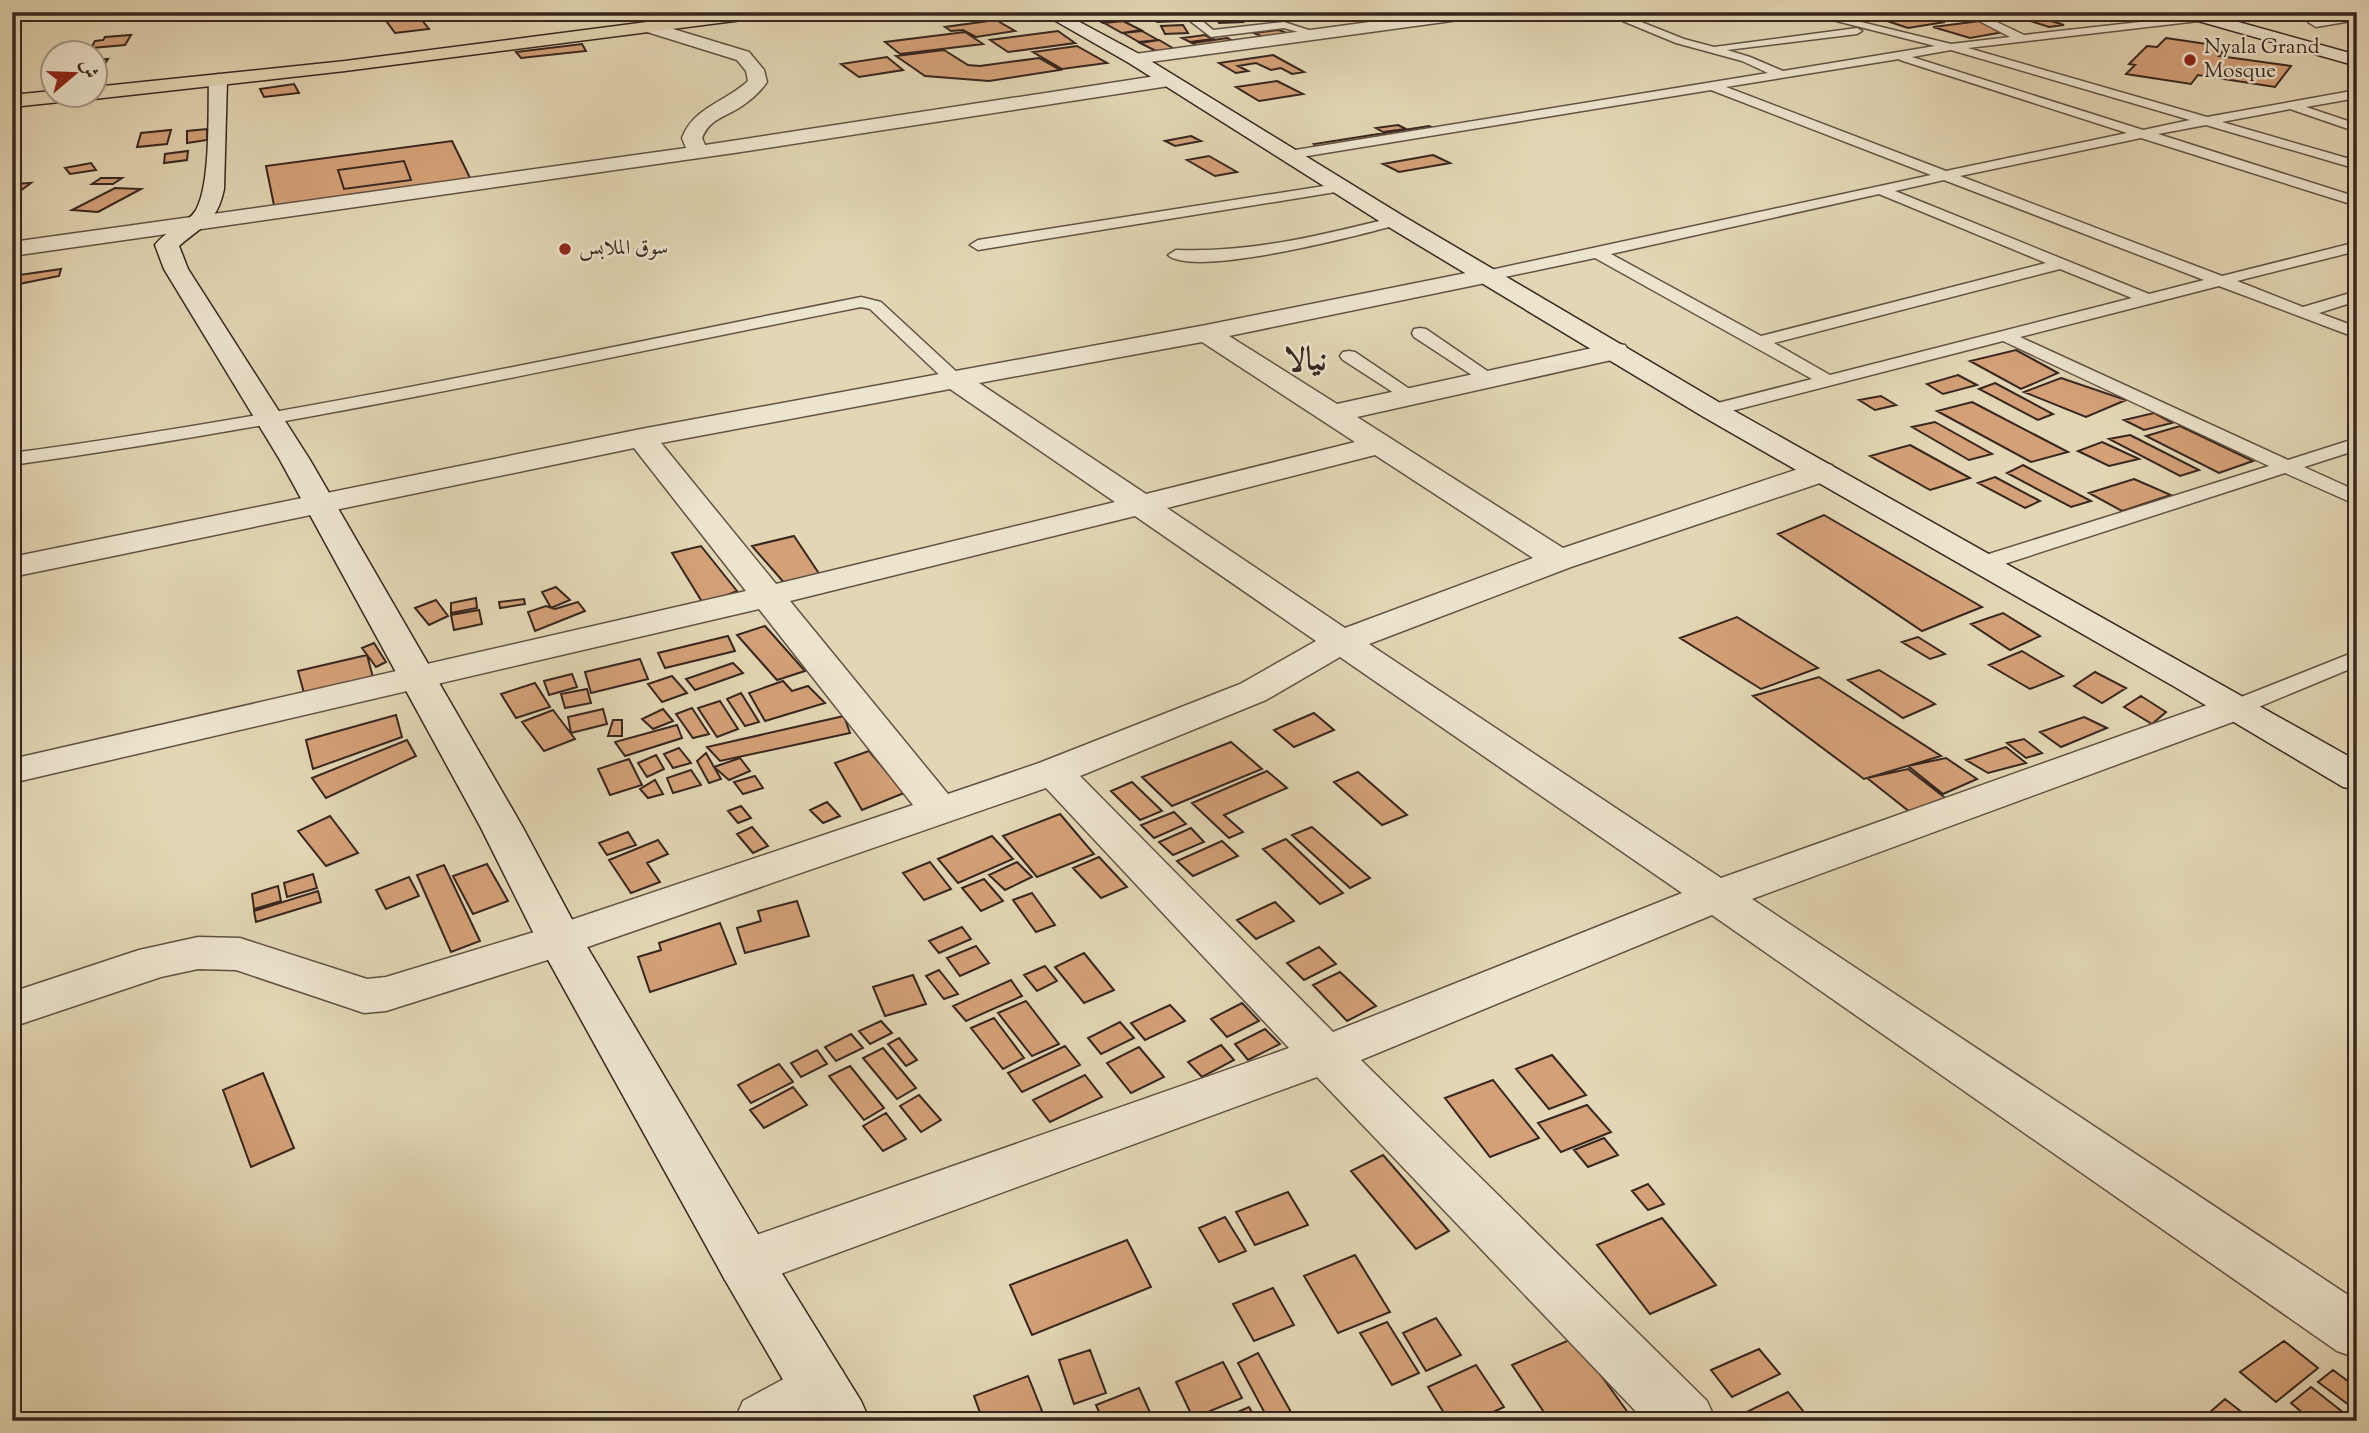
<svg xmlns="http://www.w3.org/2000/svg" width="2369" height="1433" viewBox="0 0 2369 1433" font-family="'Sorts Mill Goudy',Amiri,serif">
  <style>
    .building { fill: #d4a077; stroke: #37261f; stroke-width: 2; fill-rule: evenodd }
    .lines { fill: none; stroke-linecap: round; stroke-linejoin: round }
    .lane-casing { stroke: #625244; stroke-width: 3 }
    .street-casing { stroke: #625244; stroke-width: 3 }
    .secondary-casing { stroke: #37261f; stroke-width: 3 }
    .primary-casing { stroke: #37261f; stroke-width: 3 }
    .lane { fill: #ede4ce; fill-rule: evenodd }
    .street { fill: #ede4ce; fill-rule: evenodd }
    .secondary { fill: #ede4ce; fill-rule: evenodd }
    .primary { fill: #e3d6b4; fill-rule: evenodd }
    .poi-dot { fill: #8f2418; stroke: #ede4ce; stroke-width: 2.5 }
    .labels { text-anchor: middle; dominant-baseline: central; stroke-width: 5; stroke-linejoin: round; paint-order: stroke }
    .far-poi-label { font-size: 21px; fill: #37261f; stroke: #ede4ce; text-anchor: start }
    .far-town-label { font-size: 33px; font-weight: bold; fill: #37261f; stroke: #ede4ce }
  </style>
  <rect width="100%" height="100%" fill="#e3d6b4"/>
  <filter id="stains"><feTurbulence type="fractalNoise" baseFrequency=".00286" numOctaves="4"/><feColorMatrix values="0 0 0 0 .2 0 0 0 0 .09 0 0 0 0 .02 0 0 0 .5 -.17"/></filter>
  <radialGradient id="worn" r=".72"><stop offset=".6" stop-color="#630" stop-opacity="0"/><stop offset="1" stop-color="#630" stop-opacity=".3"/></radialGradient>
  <path class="building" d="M517 12H548L551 15 523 19Z
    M1084 12H1111L1125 20 1103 23Z
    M1152 12H1175L1180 21 1157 22Z
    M1887 12H1911L1945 22 1908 28 1869 15Z
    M2003 12H2023L2064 25 2049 27Z
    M1237 13 1243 22 1219 23 1214 14Z
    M417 14 429 29 395 33 384 18Z
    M996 20 1015 31 976 37 963 30 951 31 945 27Z
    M1123 21 1141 30 1122 33 1104 23Z
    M1980 21 2015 30 1970 38 1933 27Z
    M1183 25 1188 33 1165 34 1161 26Z
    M1279 30 1297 37 1272 41 1254 33Z
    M1058 31 1075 43 1008 52 990 40Z
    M1142 31 1158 40 1139 42 1123 33Z
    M965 32 983 44 900 54 885 42Z
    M131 35 125 45 91 48 95 41 103 40 105 37Z
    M1205 35 1213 39 1190 42 1182 38Z
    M1227 38 1235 42 1200 47 1192 43Z
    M2166 38 2227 47 2219 56 2291 66 2275 87 2198 75 2191 84 2126 74 2135 65 2129 64 2147 46 2157 47Z
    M1159 40 1178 51 1160 53 1140 43Z
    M582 44 586 51 521 58 516 52Z
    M1077 46 1107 63 1062 69 1033 52Z
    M944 50 968 65 980 66 1039 58 1060 70 989 81 925 76 896 56Z
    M1273 55 1304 72 1292 74 1281 68 1271 70 1256 63 1238 66 1248 71 1236 73 1219 63Z
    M887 57 903 70 859 77 841 64Z
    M108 59 95 79H94V60Z
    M1277 81 1303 94 1259 101 1236 87Z
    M294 84 299 93 264 97 260 89Z
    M1398 125 1406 129 1383 132 1376 128Z
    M1429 126 1436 129 1321 149 1314 144Z
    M207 129V140L187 143V131Z
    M171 130 167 144 137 147 141 133Z
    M1191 136 1201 141 1175 146 1165 141Z
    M452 141 474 186 276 215 266 166ZM404 161 411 180 344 189 338 170Z
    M188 151 187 160 164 163 165 154Z
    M1433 155 1450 163 1399 172 1383 164Z
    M1209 156 1237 172 1215 176 1187 160Z
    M404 161 411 180 344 189 338 170Z
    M91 163 96 170 70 174 65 168Z
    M101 178H122L113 184H92Z
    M31 183 16 194 12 195V184Z
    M115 188 141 189 98 212 72 210Z
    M61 269 59 276 14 285 12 276Z
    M2016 350 2058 373 2021 389 1970 361Z
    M1958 375 1977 385 1943 394 1927 384Z
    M2061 378 2126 400 2086 417 2024 392Z
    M1995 383 2053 414 2038 420 1979 389Z
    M1881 396 1896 405 1875 410 1859 400Z
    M1972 402 2068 452 2031 462 1937 411Z
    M2154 413 2172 423 2144 430 2124 420Z
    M1935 422 1992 454 1969 460 1912 427Z
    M2180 426 2253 461 2219 473 2146 436Z
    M2130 435 2199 470 2180 476 2109 439Z
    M2102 442 2139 459 2109 466 2078 451Z
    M1910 445 1970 478 1930 490 1870 456Z
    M2023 465 2091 501 2071 507 2007 473Z
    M1995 477 2040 501 2025 508 1978 483Z
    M2134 479 2171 495 2122 511 2089 493Z
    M1824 515 1982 607 1922 631 1778 534Z
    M794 536 824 581 787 586 752 546Z
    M701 546 737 591 704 605 672 553Z
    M556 587 570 600 551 608 542 592Z
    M476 598 477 608 451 613V603Z
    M524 599 525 604 500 608 499 602Z
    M436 600 448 616 429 625 415 608Z
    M578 602 585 611 535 631 528 612 546 606 555 609Z
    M479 610 482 624 454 630 451 615Z
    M2003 613 2040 636 2010 650 1971 624Z
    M1737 617 1818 668 1761 689 1680 638Z
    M765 626 805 671 777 680 737 635Z
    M728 636 735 651 665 668 658 653Z
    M1918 637 1945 654 1930 659 1902 642Z
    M374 643 386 662 376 667 362 648Z
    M2022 651 2063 676 2030 689 1989 665Z
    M367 655 375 685 307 704 298 671Z
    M640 659 648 679 591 693 585 672Z
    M733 663 743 673 695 690 686 679Z
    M1879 670 1935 704 1903 718 1848 680Z
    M2095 672 2126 688 2102 703 2074 686Z
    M572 674 577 687 549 695 544 681Z
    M672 676 687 693 662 702 648 684Z
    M1819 677 1941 756 1864 779 1753 696Z
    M783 681 792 691 808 686 825 703 765 721 749 693Z
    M535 683 550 707 516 718 501 694Z
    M587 689 591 703 565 708 561 694Z
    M741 693 759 722 745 726 727 699Z
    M2141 696 2166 712 2152 724 2124 707Z
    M720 701 738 729 717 737 698 708Z
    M692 708 709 734 693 738 676 714Z
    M603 709 607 724 571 733 568 717Z
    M663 709 673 721 653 729 642 719Z
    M553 710 575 739 544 751 522 722Z
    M1314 713 1334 730 1294 747 1274 730Z
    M396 715 402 737 313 769 306 740Z
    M844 716 850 733 720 761 707 747Z
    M2084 717 2107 728 2061 747 2040 732Z
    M613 720H622V736H608Z
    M677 725 682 738 625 756 615 742Z
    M2024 739 2042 753 2026 758 2007 743Z
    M407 740 416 756 326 798 312 778Z
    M1231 742 1262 769 1172 806 1142 777Z
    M2006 747 2026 763 1988 773 1966 760Z
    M679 748 691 763 673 768 664 754Z
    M869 751 904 793 862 810 835 763Z
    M706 753 714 767 721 779 709 783 697 761Z
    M656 755 664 769 647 777 638 763Z
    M740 758 750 771 729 780 714 767Z
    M1946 758 1977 779 1943 794 1908 766Z
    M629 759 642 785 610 795 598 769Z
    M1908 769 1953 804 1920 820 1867 778Z
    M691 770 701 785 673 793 667 778Z
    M1267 771 1287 788 1224 815 1243 832 1229 838 1192 803Z
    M1358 772 1407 815 1382 825 1334 782Z
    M755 776 763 788 743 794 734 782Z
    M655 780 663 794 648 798 640 789Z
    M1132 782 1162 811 1140 820 1111 791Z
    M827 802 840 816 823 823 810 810Z
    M741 806 751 818 738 823 728 811Z
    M1174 812 1186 824 1154 838 1141 825Z
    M1060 814 1094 854 1037 877 1003 836Z
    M330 816 358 853 326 866 298 831Z
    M752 827 768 846 753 853 737 834Z
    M1312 827 1370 878 1350 888 1292 835Z
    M1191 828 1204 842 1173 855 1159 842Z
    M628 832 636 845 607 855 599 843Z
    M992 836 1013 859 958 883 938 859Z
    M1286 839 1343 893 1320 904 1263 849Z
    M658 840 668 854 647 863 660 882 631 893 609 860Z
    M1222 841 1238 856 1193 876 1177 861Z
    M1099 857 1127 887 1101 898 1073 868Z
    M930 862 951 889 924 900 903 873Z
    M1017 862 1032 877 1005 890 989 875Z
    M487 864 508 901 473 914 453 876Z
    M444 865 480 941 451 952 417 875Z
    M313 874 317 888 287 897 284 883Z
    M409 877 419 896 386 909 376 890Z
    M984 879 1003 901 981 911 962 888Z
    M278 886 281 901 254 909 252 894Z
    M318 891 321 902 256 922 254 911Z
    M1032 893 1055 925 1036 932 1013 900Z
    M797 901 809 936 745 953 737 928 761 921 758 911Z
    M1275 902 1294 921 1256 939 1237 920Z
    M720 923 736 964 650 992 638 957 661 950 659 943Z
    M962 927 971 939 939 953 929 941Z
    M976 946 989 963 960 976 947 958Z
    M1319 947 1336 964 1304 980 1287 963Z
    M1084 953 1114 990 1084 1003 1055 967Z
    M1045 966 1057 981 1037 991 1024 975Z
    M939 970 958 994 944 999 926 976Z
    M1340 972 1376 1006 1347 1021 1313 985Z
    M913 975 926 1004 885 1016 873 987Z
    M1011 980 1022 996 966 1021 953 1006Z
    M1026 1001 1059 1044 1032 1056 998 1013Z
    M1242 1003 1259 1021 1227 1037 1211 1019Z
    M1170 1005 1185 1021 1145 1040 1131 1023Z
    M994 1018 1024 1058 1003 1069 971 1028Z
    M881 1021 892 1033 870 1044 859 1031Z
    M1120 1022 1134 1038 1101 1054 1088 1038Z
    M1265 1029 1280 1044 1248 1060 1235 1044Z
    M851 1034 863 1048 836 1061 825 1047Z
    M899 1038 917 1060 906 1066 888 1044Z
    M1221 1045 1234 1060 1202 1077 1188 1062Z
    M1065 1046 1080 1065 1022 1092 1008 1073Z
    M1139 1047 1164 1077 1131 1093 1107 1063Z
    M883 1048 916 1088 897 1099 863 1058Z
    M817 1050 827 1064 801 1077 791 1063Z
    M1552 1055 1586 1095 1549 1109 1516 1069Z
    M779 1064 793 1082 751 1103 738 1085Z
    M850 1066 884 1108 864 1120 829 1076Z
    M263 1073 294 1148 251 1167 223 1090Z
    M1085 1075 1102 1097 1050 1122 1033 1100Z
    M1493 1080 1539 1138 1490 1157 1445 1098Z
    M793 1087 807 1105 764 1128 750 1110Z
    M919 1095 941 1120 921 1132 900 1106Z
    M1587 1105 1611 1132 1561 1152 1538 1123Z
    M886 1113 906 1139 883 1151 863 1126Z
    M1604 1138 1618 1155 1588 1167 1574 1150Z
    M1383 1155 1449 1231 1416 1249 1351 1171Z
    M1648 1184 1664 1204 1648 1210 1632 1191Z
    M1288 1192 1308 1225 1255 1245 1236 1212Z
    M1225 1217 1246 1251 1219 1262 1199 1228Z
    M1662 1218 1716 1285 1650 1314 1597 1245Z
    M1127 1240 1151 1287 1032 1335 1010 1285Z
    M1355 1255 1390 1312 1338 1333 1304 1276Z
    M1273 1288 1294 1325 1254 1341 1233 1304Z
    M1436 1318 1461 1355 1426 1371 1403 1333Z
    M1387 1322 1419 1373 1392 1385 1360 1333Z
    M1574 1338 1634 1421H1550L1512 1365Z
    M2284 1341 2318 1368 2276 1402 2240 1372Z
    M1759 1349 1780 1374 1732 1397 1711 1370Z
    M1090 1350 1106 1393 1074 1404 1059 1360Z
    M1258 1353 1296 1421H1269L1238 1363Z
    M1223 1362 1242 1398 1193 1418 1176 1382Z
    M1476 1365 1504 1407 1474 1421H1449L1428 1387Z
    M2333 1370 2357 1388V1411L2318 1382Z
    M1028 1376 1042 1411 1014 1421H983L974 1396Z
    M2311 1387 2354 1421H2312L2291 1403Z
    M1139 1388 1153 1419 1103 1421 1096 1405Z
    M1788 1392 1811 1421H1739L1736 1417Z
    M2225 1399 2253 1421H2218L2209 1413Z
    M1249 1407 1257 1421H1217Z"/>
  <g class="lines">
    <g class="lane-casing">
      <path id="lane" d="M1120 12H1132L1138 19 1129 21Z
        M1187 12 1193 13 1213 30 1284 22 1321 34 1316 37 1284 28 1211 37 1185 17 1184 15Z
        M1601 12H1616L1684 39 1714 47 1857 28 1862 31 1857 34 1727 50 1750 57 1783 71 1935 46 1801 12H1820L1951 44 2010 37 1962 12H1976L2024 35 2203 15 2208 18 2207 20 1968 48 2207 117 2357 90V98L2306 107 2357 124V132L2290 109 2222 122 2357 161V169L2206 125 2158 134 2357 197V206L2141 138 1960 176 2222 276 2357 242V251L2237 281 2303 307 2357 291V301L2319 313 2357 327V338L2219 286 2020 337 2288 460 2357 438V450L2304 467 2357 491V505L2285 473 1992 568H1976L1973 563 1976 558 2269 466 2003 341 1712 416 1703 410 1706 406 1812 379 1595 258 1486 281 1480 279 1478 276 1480 273 1486 271 1931 175 1711 90 1289 159 1282 155 1289 151 1768 73 1742 61 1676 43ZM1951 50 2190 120 2143 130 1912 57ZM1899 59 1900 60 2127 133 1946 171 1726 87ZM1944 180 2204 280 2149 294 1895 191ZM1879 194 2046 263 1761 336 1611 254ZM2060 269 2132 298 1830 375 1774 343Z
        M1343 183 1350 187 1348 190 978 250 970 245 978 240Z
        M1395 217 1400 218 1402 221 1400 224C1364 234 1193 279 1168 255L1176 250C1252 253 1322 235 1395 217Z
        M861 297 881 302 960 375 963 379 960 383H948L870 309 861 307C579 363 297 426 12 465V453C297 415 579 353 861 297Z
        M1420 328 1426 329 1499 379 1496 383H1484L1414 337 1412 333 1414 329Z
        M1349 351 1355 352 1420 396 1417 400H1405L1343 360 1340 356 1343 352Z
        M2357 651V666L2244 713 2235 715 2226 713 2223 708 2226 703Z"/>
    </g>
    <g class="street-casing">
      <path id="street" d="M1443 12H1489L1481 17 1135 64 1126 59 1135 54Z
        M2344 12H2357V20L2316 27 2308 22 2310 18Z
        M650 22 749 52 764 70 767 82C761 91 751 100 742 106 726 117 710 118 702 138L705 145 1169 74 1178 80 1169 86 734 153 12 256V242L686 148 682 138C694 107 724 103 748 81L746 71 737 60 644 31 642 27 644 23Z
        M1486 269 1495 271 1498 276 1495 281 1229 336 1337 404 1615 343 1625 345 1629 351 1625 357 1357 417 1563 548 1810 465 1821 463 1832 465 1836 472 1832 479 1571 567 1369 644 1721 878 2221 700 2235 697 2249 700 2254 708 2249 716 1752 899 2357 1301V1358L2337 1351 1712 915 1361 1060 1707 1401 1716 1421H1645L1317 1077 745 1287 725 1280 717 1263 725 1246 1289 1048 1046 788 576 951 386 1011 364 1013 236 970 198 969 161 977 12 1027V992L139 950 198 937 240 938 367 979 386 977 544 929 913 805 759 609 12 783V759L746 591 634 448 12 577V557L641 429 1206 325ZM1202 342 1355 442 1146 494 979 383ZM950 389 1115 502 776 584 661 443ZM1375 455 1533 558 1345 628 1167 508ZM1135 516 1316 641 1240 684 1039 763 948 794 790 601ZM1340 657 1682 893 1333 1032 1080 776 1266 700Z
        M821 1362 842 1370 851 1389 842 1408 820 1421H734L743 1401 800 1370Z"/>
    </g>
    <g class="secondary-casing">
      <path id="secondary" d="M1040 12H1061L1141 55 1403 216 1722 404 2357 761V790L2343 787 2175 687 1702 416 1387 226 1129 63Z
        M2175 12H2202L2357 55V66L2177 15Z
        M218 74 227 80 224 189C217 223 203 225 179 246L188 269 310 460 522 826 583 940 765 1246 861 1401 870 1421H807L725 1280 537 940 480 826 280 460 164 269 155 245C166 230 187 225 196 210 211 184 208 111 209 80Z"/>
    </g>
    <g class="primary-casing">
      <path id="primary" d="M724 12H773L765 17 345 71 94 99 87 96 79 100 12 107V95L52 91V94H94V87L345 61Z"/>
    </g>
    <use href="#lane" class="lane"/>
    <use href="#street" class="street"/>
    <use href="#secondary" class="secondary"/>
    <use href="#primary" class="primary"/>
  </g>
  <g class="poi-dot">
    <circle cx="2190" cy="60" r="7"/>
    <circle cx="565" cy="249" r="7"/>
  </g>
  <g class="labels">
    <g class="far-poi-label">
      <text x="2204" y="48">Nyala Grand<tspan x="2204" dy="24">Mosque</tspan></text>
      <text x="579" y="249">سوق الملابس</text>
    </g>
    <g class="far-town-label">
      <text x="1306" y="362">نيالا</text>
    </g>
  </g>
  <rect width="2369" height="1433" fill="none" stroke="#e3d6b4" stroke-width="42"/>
  <rect x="14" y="14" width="2341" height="1405" fill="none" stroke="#37261f" stroke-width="3.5"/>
  <rect x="21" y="21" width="2327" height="1391" fill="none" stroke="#37261f" stroke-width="2"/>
  <g transform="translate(74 74) rotate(71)"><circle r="33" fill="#ede4ce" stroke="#a49888" stroke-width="2"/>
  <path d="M0-5L12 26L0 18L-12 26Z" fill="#8f2418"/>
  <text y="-10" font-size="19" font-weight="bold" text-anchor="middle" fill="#37261f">ش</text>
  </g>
  <rect width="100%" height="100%" filter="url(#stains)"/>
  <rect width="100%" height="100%" fill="url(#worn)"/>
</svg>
